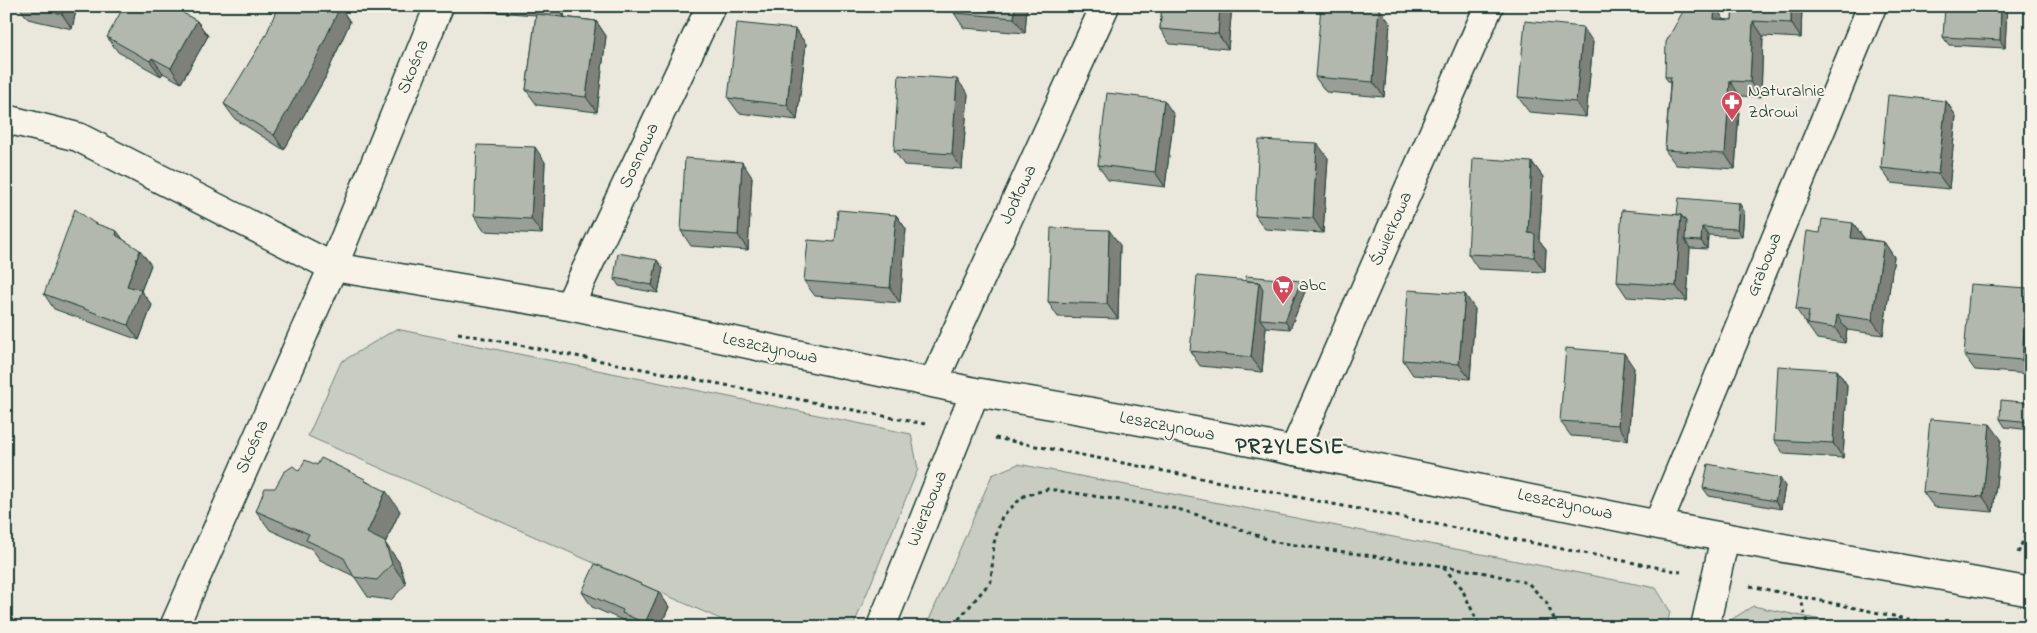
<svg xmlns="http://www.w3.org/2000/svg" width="2037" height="633" viewBox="0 0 2037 633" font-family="'Indie Flower',sans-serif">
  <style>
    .green { fill: #c8ccc1; stroke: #74847a }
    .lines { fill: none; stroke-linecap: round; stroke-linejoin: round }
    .minor-casing { stroke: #1f3d34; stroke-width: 31 }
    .path { stroke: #1f3d34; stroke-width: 3; stroke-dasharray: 4 4; stroke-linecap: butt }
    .minor { stroke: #f7f3e8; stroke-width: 28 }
    .wall { fill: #999e96; stroke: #1f3d34 }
    .shaded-wall { fill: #7d817a; stroke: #1f3d34 }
    .building { fill: #b2b8ae; stroke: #1f3d34 }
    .labels { text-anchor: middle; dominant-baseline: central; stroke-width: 4; stroke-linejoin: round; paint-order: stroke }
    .street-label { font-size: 18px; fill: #1f3d34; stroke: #f7f3e8 }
    .poi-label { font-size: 18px; fill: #1f3d34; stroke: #f7f3e8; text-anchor: start }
    .district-label { font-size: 22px; font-weight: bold; letter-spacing: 1px; fill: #1f3d34; stroke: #f7f3e8 }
  </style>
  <rect width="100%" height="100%" fill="#eae8dd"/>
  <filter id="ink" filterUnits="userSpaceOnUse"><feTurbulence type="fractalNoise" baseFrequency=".02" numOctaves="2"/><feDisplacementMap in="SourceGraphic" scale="10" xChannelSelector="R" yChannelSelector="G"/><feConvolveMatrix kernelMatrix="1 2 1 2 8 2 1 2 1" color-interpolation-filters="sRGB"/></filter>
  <g filter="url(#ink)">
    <path class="green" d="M396 329 911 434 918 469 853 627H738L308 436 341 362Z
      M1018 464 1656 588 1670 611 1667 627H926L992 475Z
      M1753 606 1855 627H1728L1729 621Z"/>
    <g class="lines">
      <g class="minor-casing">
        <path id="minor" d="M6 119 78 137 333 267 569 306 975 392C1204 429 1431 480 1659 525 1783 549 1907 569 2031 592
          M569 306 711 6
          M933 383 1105 6
          M1294 451 1489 6
          M1658 524 1872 6
          M174 627 333 267 439 6
          M881 627 975 392
          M1705 627 1725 537"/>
      </g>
      <path class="path" d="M458 333 925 424
        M995 438 1681 572
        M2018 553 2031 521
        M1443 566 1486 573 1528 583 1546 602 1556 623 1555 627
        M1750 586 1946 627
        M1800 595 1808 627
        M956 627 958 620 991 581 994 543 1002 516 1024 496 1048 489 1178 509 1221 522 1275 542 1442 566 1461 587 1480 627"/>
      <use href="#minor" class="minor"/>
    </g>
    <path class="wall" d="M10 6H77L72 29 28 19 20 8Z
      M479 6H565L564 17 596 21 606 36 597 112 537 105 526 90 536 15 482 11Z
      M1027 6 1025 33 964 28 954 13Z
      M1162 6H1232L1228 49 1170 44 1160 29Z
      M1715 6 1724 20H1732L1733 6H1802L1801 38 1763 36 1761 97 1740 96 1735 169 1676 165 1665 150 1670 84 1665 77Z
      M2007 6 2005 48 1949 45 1943 37Z
      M340 7 350 22 325 78 284 150 235 119 224 104Z
      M186 15 197 21 208 36 181 83 163 73 161 76 118 52 107 37Z
      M1390 23 1384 97 1326 92 1315 77Z
      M795 29 806 44 797 120 739 113 728 98Z
      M1593 42 1586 117 1529 112 1518 97Z
      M968 94 962 169 904 165 894 150Z
      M1946 101 1956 116 1949 189 1891 183 1881 168Z
      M1174 115 1165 187 1108 180 1098 165Z
      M1328 158 1323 233 1265 229 1255 215Z
      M545 162 542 234 484 231 474 216Z
      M1532 162 1543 177 1539 240 1546 249 1545 272 1478 269 1468 254Z
      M752 177 748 250 691 246 681 231Z
      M1739 203 1744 211 1742 237 1708 235 1707 249 1690 248 1687 301 1627 297 1617 282 1677 214Z
      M896 215 906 229 900 303 815 296 804 281 835 242Z
      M94 223 123 239 151 265 141 291 152 305 139 340 54 309 44 294Z
      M1853 223 1864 238V239L1884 242 1894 257 1883 335 1847 330 1845 343 1817 339 1796 309 1820 233Z
      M1120 245 1118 319 1058 317 1048 302Z
      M663 268 658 293 619 286 614 278Z
      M1306 289 1290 329 1266 327 1262 372 1200 366 1190 351Z
      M2031 293V374L1975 370 1964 355Z
      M1475 309 1470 379 1413 375 1403 360Z
      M1634 368 1628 440 1571 436 1560 421Z
      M1837 370 1847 385 1843 458 1784 454 1774 440Z
      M2031 403V430L2005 427 2000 419Z
      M2001 439 1993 512 1934 507 1923 492Z
      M317 465 368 482 400 511 385 543 399 562 406 584 391 600 368 597 354 576 320 560 312 549 270 530 256 511 299 471Z
      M1785 486 1781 509 1709 496 1703 488Z
      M582 592H659L669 607 660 627H631L629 623 592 607Z"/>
    <path class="shaded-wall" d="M63 6H77L72 29 62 14Z
      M557 6H565L564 17Z
      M1015 6H1027L1025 33 1014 18Z
      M1220 6H1232L1228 49 1218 34Z
      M1715 6 1725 21 1714 19Z
      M1791 6H1802L1801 38 1791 23Z
      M2001 6H2007L2005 48 2000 40Z
      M180 7 191 22 178 10Z
      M340 7 350 22 325 78 284 150 274 135Z
      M1379 8 1390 23 1384 97 1373 82Z
      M197 21 208 36 181 83 171 68Z
      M596 21 606 36 597 112 586 97Z
      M1753 21 1763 36 1761 97 1750 82Z
      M1583 27 1593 42 1586 117 1576 102Z
      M795 29 806 44 797 120 787 105Z
      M152 58 163 73 161 76 150 61Z
      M957 79 968 94 962 169 952 154Z
      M1730 81 1740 96 1735 169 1725 154Z
      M1164 100 1174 115 1165 187 1155 172Z
      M1946 101 1956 116 1949 189 1938 174Z
      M1317 143 1328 158 1323 233 1313 218Z
      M535 147 545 162 542 234 531 219Z
      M742 162 752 177 748 250 738 235Z
      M1532 162 1543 177 1539 240 1546 249 1545 272 1534 257 1528 233Z
      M1739 203 1744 211 1742 237 1737 229Z
      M896 215 906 229 900 303 890 288Z
      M1681 215 1692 229 1685 240 1690 248 1687 301 1676 286Z
      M1853 223 1864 238 1861 253 1851 238Z
      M1702 227 1708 235 1707 249 1701 241Z
      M1109 230 1120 245 1118 319 1107 304Z
      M117 231 128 246 116 235Z
      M1884 242 1894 257 1883 335 1872 320Z
      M140 250 151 265 141 291 152 305 139 340 128 325 127 286Z
      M657 260 663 268 658 293 652 285Z
      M1301 281 1306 289 1290 329 1285 321Z
      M1259 282 1269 297 1260 319 1266 327 1262 372 1251 357Z
      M2027 288 2031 293V372L2022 360Z
      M1465 294 1475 309 1470 379 1459 364Z
      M1837 315 1847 330 1845 343 1835 328Z
      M1624 353 1634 368 1628 440 1618 425Z
      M1837 370 1847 385 1843 458 1833 443Z
      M1990 424 2001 439 1993 512 1983 497Z
      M1780 478 1785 486 1781 509 1775 501Z
      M386 491 400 511 385 543 399 562 406 584 392 564 367 533Z
      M659 592 669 607 660 627H647L645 623Z"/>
    <path class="building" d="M26 6H63L62 14Z
      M124 6H179L180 7 178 10 197 21 171 68 152 58 150 61 107 37Z
      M278 6H338L340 7 314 63 274 135 224 104 266 35Z
      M954 6H1015L1014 18 954 13Z
      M1162 6H1220L1218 34 1160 29Z
      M1321 6H1352L1379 8 1373 82 1315 77Z
      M1686 6H1715L1714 19 1732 20 1733 6H1791V23L1753 21 1750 82 1730 81 1725 154 1665 150 1671 77H1665L1666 42Z
      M1945 6H2001L2000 40 1943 37Z
      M536 14 596 21 586 97 526 90Z
      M1525 21 1583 27 1576 102 1518 97Z
      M737 23 795 29 787 105 728 98Z
      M899 75 957 79 952 154 894 150Z
      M1107 93 1164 100 1155 172 1098 165Z
      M1888 95 1946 101 1938 174 1881 168Z
      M1259 140 1317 143 1313 218 1255 215Z
      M477 145 535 147 531 219 474 216Z
      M685 158 742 162 738 235 681 231Z
      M1473 158 1532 162 1528 233 1535 234 1534 257 1468 254Z
      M1679 198 1739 203 1737 229 1702 227 1701 241 1685 240 1686 221 1681 215 1677 214Z
      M75 209 94 223 117 231 116 235 140 250 127 286 141 290 128 325 44 294Z
      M838 210 896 215 890 288 804 281 808 240 835 242Z
      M1622 210 1681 215 1676 286 1617 282Z
      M1822 219 1853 223 1851 238 1884 242 1872 320 1837 315 1835 328 1807 324 1809 311 1796 309 1807 231 1820 233Z
      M1051 228 1109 230 1107 304 1048 302Z
      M618 253 657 260 652 285 614 278Z
      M1197 276 1259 282 1251 357 1190 351Z
      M1246 276 1301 281 1285 321 1260 319 1263 289 1259 282 1246 281Z
      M1970 284 2027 288 2022 360 1964 355Z
      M1408 290 1465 294 1459 364 1403 360Z
      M1566 348 1624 353 1618 425 1560 421Z
      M1778 366 1837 370 1833 443 1774 440Z
      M2001 400 2031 403V422L2000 419Z
      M1930 419 1990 424 1983 497 1923 492Z
      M321 458 365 479V481L386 491 367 533 385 542 392 564 377 580 354 577 344 558 306 540 309 534 256 511 265 488H275L284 472 293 466 299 471 305 460 317 465Z
      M1708 464 1780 478 1775 501 1703 488Z
      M595 564 659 592 645 623 622 613 623 610 582 592Z"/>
  </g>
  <defs>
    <g id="pharmacy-pin" transform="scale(1.125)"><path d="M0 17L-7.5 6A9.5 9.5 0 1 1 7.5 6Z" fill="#d1495b" stroke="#f7f3e8"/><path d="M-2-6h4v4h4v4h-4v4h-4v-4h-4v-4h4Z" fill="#fff"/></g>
    <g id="supermarket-pin" transform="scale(1.125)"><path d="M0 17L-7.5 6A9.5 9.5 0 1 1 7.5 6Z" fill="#d1495b" stroke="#f7f3e8"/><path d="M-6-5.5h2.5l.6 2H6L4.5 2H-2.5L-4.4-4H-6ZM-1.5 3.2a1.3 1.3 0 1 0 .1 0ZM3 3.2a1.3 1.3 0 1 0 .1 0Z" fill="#fff"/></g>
  </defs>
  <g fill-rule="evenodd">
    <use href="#pharmacy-pin" x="1732" y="102"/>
    <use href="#supermarket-pin" x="1283" y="286"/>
  </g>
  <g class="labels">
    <g class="street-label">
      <text transform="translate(414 67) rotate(-68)">Skośna</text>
      <text transform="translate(640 156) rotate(-65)">Sosnowa</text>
      <text transform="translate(1019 195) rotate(-65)">Jodłowa</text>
      <text transform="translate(1392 229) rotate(-66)">Świerkowa</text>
      <text transform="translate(1765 265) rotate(-68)">Grabowa</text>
      <text transform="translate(770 349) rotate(12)">Leszczynowa</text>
      <text transform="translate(1167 427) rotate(11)">Leszczynowa</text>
      <text transform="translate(253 447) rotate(-66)">Skośna</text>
      <text transform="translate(1565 505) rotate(12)">Leszczynowa</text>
      <text transform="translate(928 509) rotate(-68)">Wierzbowa</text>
    </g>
    <g class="poi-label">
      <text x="1748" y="92">Naturalnie<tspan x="1748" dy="21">Zdrowi</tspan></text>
      <text x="1299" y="286">abc</text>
    </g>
    <g class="district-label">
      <text x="1290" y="448">PRZYLESIE</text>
    </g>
  </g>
  <rect width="2037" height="633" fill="none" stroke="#f7f3e8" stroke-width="25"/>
  <rect x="12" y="12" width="2012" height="608" fill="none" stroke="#1f3d34" stroke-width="2" filter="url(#ink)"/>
</svg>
